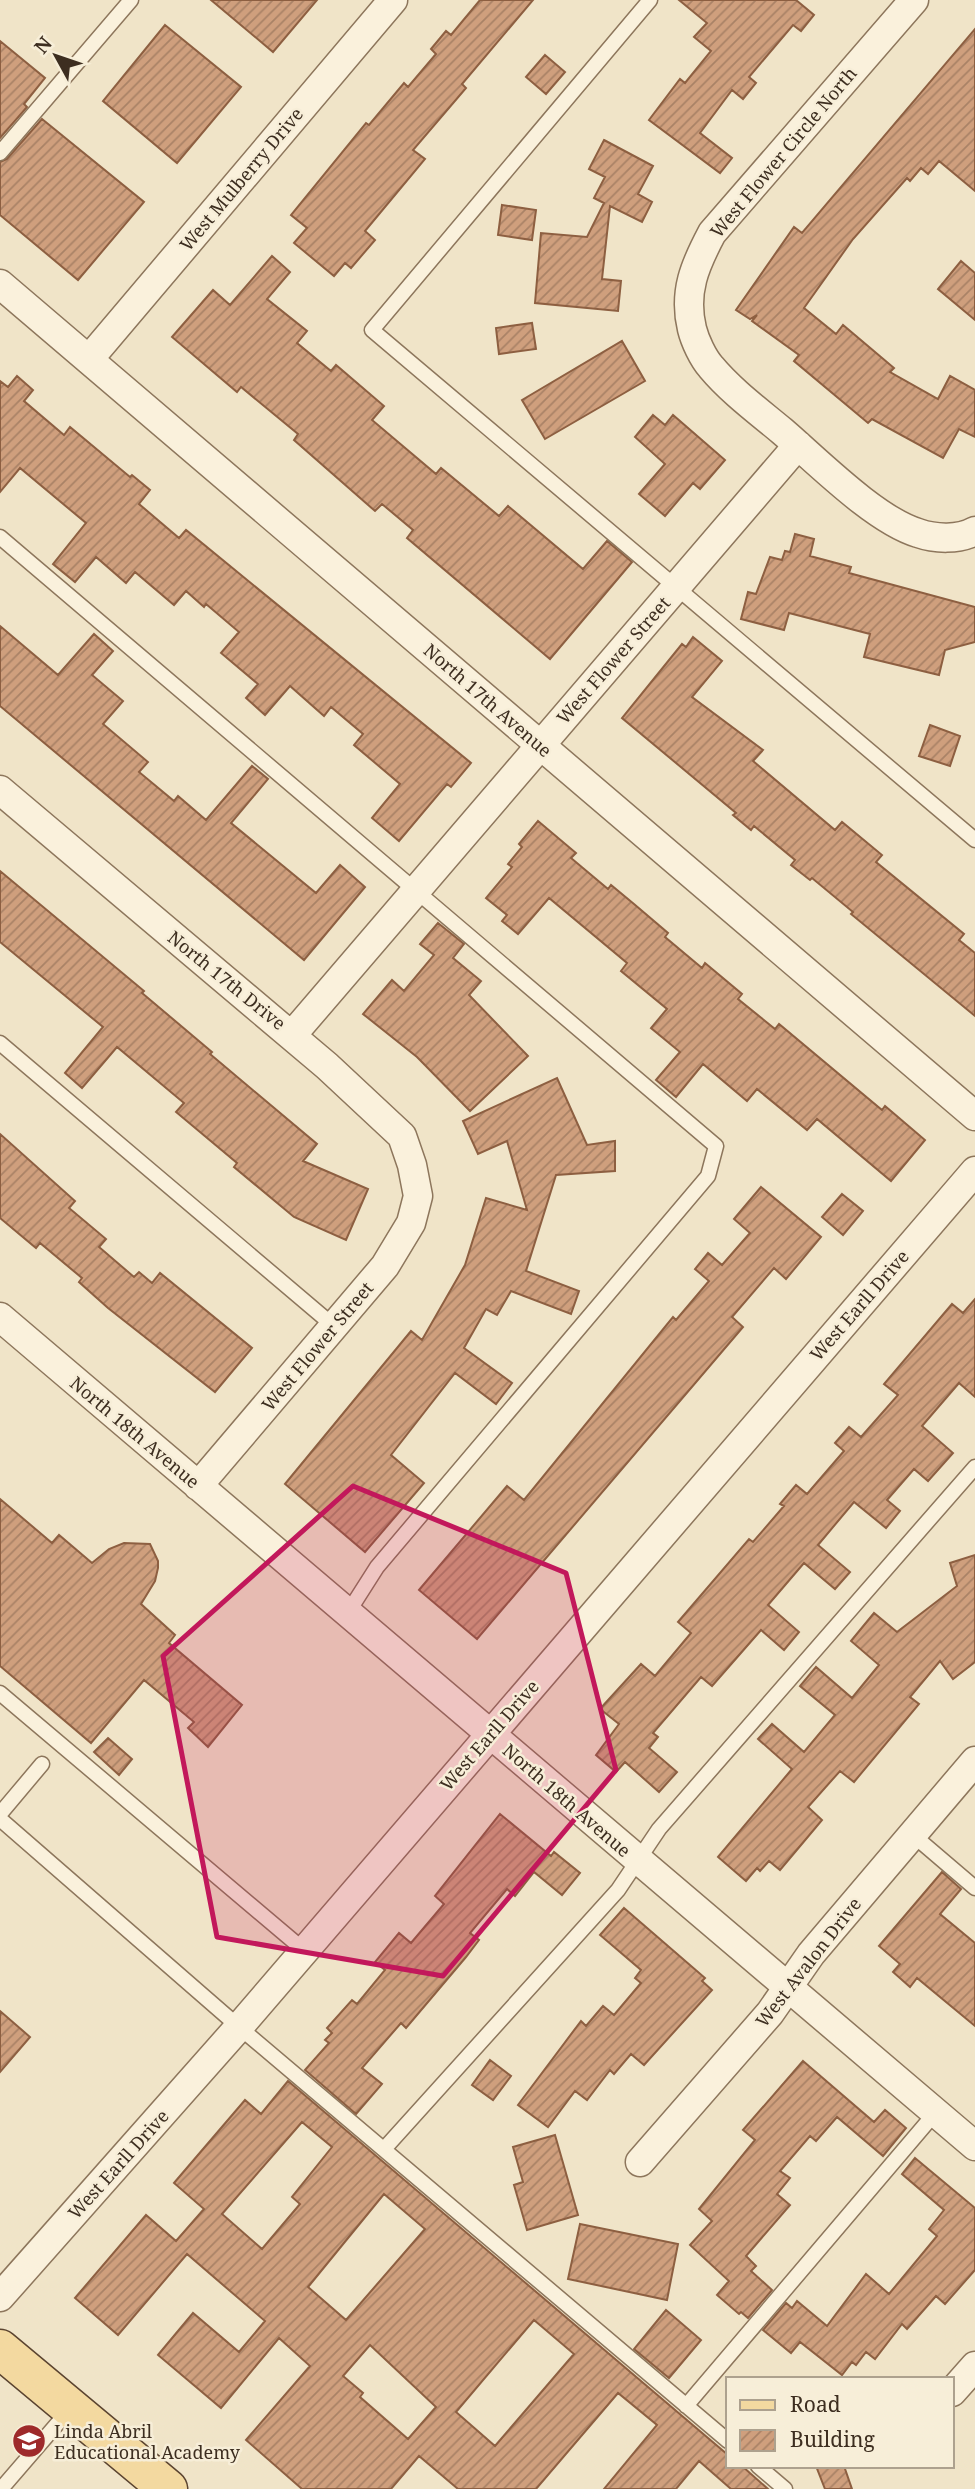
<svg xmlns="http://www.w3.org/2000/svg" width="975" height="2489" viewBox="0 0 975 2489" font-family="'Noto Serif',serif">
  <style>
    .building { fill: url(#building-hatch); stroke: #8d5f41; stroke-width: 2; fill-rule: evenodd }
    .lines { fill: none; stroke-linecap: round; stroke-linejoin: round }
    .service-casing { stroke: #8d765c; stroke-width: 17 }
    .minor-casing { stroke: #8d765c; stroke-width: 31 }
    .primary-casing { stroke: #5b4430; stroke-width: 41 }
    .service { stroke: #faf1dc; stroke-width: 14 }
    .minor { stroke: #faf1dc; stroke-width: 28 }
    .primary { stroke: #f3d9a0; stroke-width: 38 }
    .marked { fill: #c2185b; fill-opacity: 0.2; stroke: #c2185b; stroke-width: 5; stroke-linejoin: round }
    .labels { text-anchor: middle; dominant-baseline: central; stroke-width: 5; stroke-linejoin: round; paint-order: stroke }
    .street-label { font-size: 18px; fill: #3d2e20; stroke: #f7eed8 }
    .poi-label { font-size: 18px; fill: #3d2e20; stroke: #f7eed8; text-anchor: start }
  </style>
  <defs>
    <pattern id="building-hatch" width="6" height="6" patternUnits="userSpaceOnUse" patternTransform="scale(1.75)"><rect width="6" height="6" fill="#cf9f7d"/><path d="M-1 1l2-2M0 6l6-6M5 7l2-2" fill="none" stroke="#a98266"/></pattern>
  </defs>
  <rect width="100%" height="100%" fill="#f0e4c8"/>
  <path class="building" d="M211 0H317L273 52Z
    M480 0H533L462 84 466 88 413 150 425 159 365 231 375 240 351 268 345 263 334 276 294 243 307 228 291 215 366 123 369 125 404 83 408 87 436 54 431 49 446 31 451 35Z
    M679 0H796L814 15 801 31 793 25 749 77 756 83 743 99 732 90 700 133 732 158 720 173 649 120 680 79 685 83 711 51 694 37 707 23Z
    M165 25 241 87 177 163 103 101Z
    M975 29V191L939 161 928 174 921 168 910 181 907 178 853 239 804 308 836 334 843 325 894 368 890 372 938 399 950 376 975 390V437L959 429 943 458 872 419 868 423 794 361 799 355 752 321 757 315 750 319 736 310 794 227 802 233Z
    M0 41 45 78 24 104 27 107 0 138Z
    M545 55 565 72 546 94 526 77Z
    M42 119 144 202 78 280 0 215V162L7 159Z
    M604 140 653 166 638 194 652 202 642 222 610 206 602 279 621 281 618 311 535 303 541 233 587 237 604 203 594 198 605 177 589 169Z
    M502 205 536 210 532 240 498 235Z
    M272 256 290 272 267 299 307 331 297 343 331 371 336 365 384 406 372 420 436 474 441 468 499 516 508 506 583 569 607 541 632 562 550 659 407 538 413 530 382 504 375 511 294 440 298 434 241 387 237 392 172 337 213 290 230 305Z
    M961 261 975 273V320L938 289Z
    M532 323 536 349 499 354 496 328Z
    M622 341 645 381 545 439 522 400Z
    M17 376 33 390 24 401 64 435 70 427 130 477 132 475 150 490 139 504 179 538 186 530 471 763 451 787 447 784 399 841 372 818 400 784 354 745 363 734 331 707 324 716 290 686 265 715 246 698 258 684 221 653 239 632 206 604 204 607 186 591 174 605 135 572 126 583 96 557 75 582 53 564 86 523 20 468 0 492V381L8 387Z
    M653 415 665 425 673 415 725 460 700 489 693 483 665 516 639 494 665 464 635 437Z
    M795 534 814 539 810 556 851 567 849 573 975 607V642L945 650 939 675 864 657 870 634 789 613 784 630 741 619 748 592 756 594 770 557 782 560 785 551 790 552Z
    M0 626 58 675 94 634 113 651 92 675 123 701 103 724 148 762 139 772 174 801 178 796 206 820 252 766 268 779 231 823 316 893 340 865 365 887 304 960 0 706Z
    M693 637 722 661 692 697 763 750 753 761 835 830 842 822 882 855 876 862 964 934 959 940 975 953V1016L851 914 853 912 812 878 810 880 791 865 795 860 754 826 751 830 733 815 736 813 622 718 682 644 686 647Z
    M930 725 960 736 950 766 919 756Z
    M538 821 576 853 571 858 608 889 611 885 634 904 668 933 665 937 702 968 705 963 742 994 738 999 775 1029 779 1024 882 1110 885 1106 925 1140 891 1181 817 1119 807 1130 757 1089 747 1101 703 1064 676 1097 656 1080 680 1052 651 1028 667 1009 621 971 627 963 549 898 518 934 502 921 507 915 486 898 512 867 508 864 522 847 519 844Z
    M0 871 144 991 142 993 212 1052 210 1054 317 1144 303 1161 368 1189 346 1240 294 1217 234 1167 237 1163 176 1112 184 1103 117 1047 82 1088 65 1073 103 1027 0 942Z
    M438 923 464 944 453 958 481 981 469 995 528 1056 470 1111 417 1057 363 1014 392 980 404 991 434 955 420 944Z
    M557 1078 587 1145 615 1141V1171L556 1175 526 1271 579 1291 571 1314 511 1291 497 1315 486 1309 464 1348 512 1383 496 1404 455 1373 391 1455 424 1483 365 1552 285 1484 411 1331 422 1340 465 1265 486 1198 527 1210 507 1141 478 1154 463 1121Z
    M0 1134 75 1201 69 1208 106 1239 99 1247 134 1277 139 1272 152 1283 160 1273 252 1348 215 1392 108 1308 79 1282 82 1278 40 1243 36 1248 0 1218Z
    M761 1187 821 1237 786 1279 774 1268 732 1317 743 1327 477 1639 419 1590 507 1486 524 1500 673 1317 676 1320 709 1281 695 1269 708 1253 722 1265 750 1233 734 1219Z
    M842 1194 863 1211 843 1235 822 1217Z
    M975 1299V1397L959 1383 922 1426 953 1453 928 1481 914 1469 887 1500 900 1511 886 1528 854 1502 818 1545 850 1572 835 1589 804 1563 768 1605 799 1632 784 1650 761 1630 712 1686 701 1677 653 1733 658 1737 649 1748 677 1772 659 1792 625 1762 616 1772 596 1755 619 1724 600 1709 641 1664 655 1676 691 1633 678 1622 749 1539 753 1542 784 1506 780 1504 796 1485 807 1494 844 1451 835 1443 849 1427 861 1437 898 1395 884 1384 952 1304 963 1313Z
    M0 1499 52 1543 59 1535 92 1563 109 1549 124 1543 150 1544 158 1561V1568L155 1581 141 1604 175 1635 169 1643 242 1705 208 1747 188 1728 194 1722 144 1680 91 1743 0 1666Z
    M975 1555V1662L953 1679 940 1661 910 1697 919 1704 854 1782 840 1771 808 1807 822 1820 780 1870 769 1861 760 1871 757 1868 746 1881 718 1857 792 1769 758 1739 772 1724 804 1752 835 1715 800 1686 816 1667 852 1698 879 1665 851 1641 874 1613 897 1632 957 1586 950 1563Z
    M108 1738 132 1759 119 1775 94 1752Z
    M500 1814 551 1856 554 1852 580 1873 562 1895 534 1872 515 1896 507 1889 470 1933 479 1940 466 1957 406 2028 401 2023 362 2068 382 2084 356 2114 305 2070 329 2043 325 2040 332 2033 327 2028 352 2000 357 2004 385 1970 375 1962 399 1933 411 1943 444 1904 435 1896Z
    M942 1872 961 1889 940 1914 975 1943V2026L917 1978 910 1987 893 1972 900 1964 879 1946Z
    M624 1908 705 1978 702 1981 712 1990 644 2065 631 2054 614 2074 610 2070 587 2100 575 2091 548 2127 518 2105 581 2021 586 2026 603 2006 614 2015 641 1983 635 1978 641 1970 600 1935Z
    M0 2011 30 2037 0 2072Z
    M490 2060 511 2076 493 2100 472 2085Z
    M803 2061 874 2122 885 2110 906 2128 883 2156 837 2117 816 2141 810 2136 780 2171 790 2178 777 2194 790 2205 746 2256 756 2266 751 2271 772 2290 748 2318 741 2312 739 2314 717 2295 729 2281 690 2245 712 2221 699 2209 755 2140 743 2130Z
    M288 2081 728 2455V2466H742L768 2489H731L699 2461 676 2489H604L657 2425 618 2393 536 2489H458L419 2456 391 2489H302L246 2440 310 2366 279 2338 221 2408 158 2355 193 2313 239 2352 265 2321 187 2254 118 2335 75 2298 146 2215 176 2241 204 2209 174 2183 245 2100 261 2114ZM302 2122 332 2147 292 2197 300 2204 262 2249 222 2214ZM384 2194 425 2229 346 2320 308 2287ZM534 2320 574 2354 495 2446 456 2412ZM370 2345 436 2407 408 2439 360 2397 363 2393 343 2376Z
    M555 2135 578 2215 527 2230 514 2185 523 2182 513 2147Z
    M915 2158 975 2208V2270L945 2304 936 2296 907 2329 902 2324 875 2359 866 2352 856 2365 852 2362 842 2375 800 2342 791 2353 763 2330 786 2303 792 2308 797 2301 827 2326 866 2274 889 2294 937 2236 929 2229 944 2210 902 2174Z
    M580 2224 678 2244 667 2300 568 2279Z
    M666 2310 701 2340 669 2378 634 2349Z
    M816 2466H844L852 2489H825Z"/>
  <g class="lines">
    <g class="service-casing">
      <path id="service" d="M650 0 372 330 975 840
        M0 153 131 0
        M0 537 716 1146 708 1176 377 1567 349 1611
        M0 1043 335 1327
        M0 1693 305 1951
        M0 1814 42 1764
        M0 1819 239 2027 728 2441
        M913 1835 975 1888
        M385 2148 618 1890 659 1829 975 1467
        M686 2406 936 2112
        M758 2466 785 2489
        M1 2489 70 2409"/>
    </g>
    <g class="minor-casing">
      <path id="minor" d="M914 0 712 233C695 265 683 292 692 329 695 341 703 358 711 367 731 391 758 411 782 431 817 461 875 520 918 533 935 539 959 540 975 531
        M0 284 975 1116
        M90 358 393 0
        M0 790 327 1066 402 1136 412 1165 418 1196 411 1223 385 1266 198 1486
        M293 1034 798 445
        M0 1317 975 2146
        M640 2162 770 2013 811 1954 975 1761
        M0 2297 239 2027 975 1171
        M952 2392 975 2366"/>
    </g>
    <g class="primary-casing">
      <path id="primary" d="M0 2349 168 2489"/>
    </g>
    <use href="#service" class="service"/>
    <use href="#minor" class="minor"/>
    <use href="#primary" class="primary"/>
  </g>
  <path class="marked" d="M353 1486 566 1573 616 1770 443 1976 217 1937 163 1656Z"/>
  <defs>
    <g id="school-disc" transform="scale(1.75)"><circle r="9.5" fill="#9e2a2b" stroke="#f7eed8"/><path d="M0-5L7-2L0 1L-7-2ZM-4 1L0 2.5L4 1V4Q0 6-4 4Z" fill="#fff"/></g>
  </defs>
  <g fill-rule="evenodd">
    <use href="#school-disc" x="29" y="2441"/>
  </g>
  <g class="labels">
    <g class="street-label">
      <text transform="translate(783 152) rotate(-50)">West Flower Circle North</text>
      <text transform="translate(241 179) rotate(-50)">West Mulberry Drive</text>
      <text transform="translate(613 660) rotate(-49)">West Flower Street</text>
      <text transform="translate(488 700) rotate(41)">North 17th Avenue</text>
      <text transform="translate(227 980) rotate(39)">North 17th Drive</text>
      <text transform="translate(859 1305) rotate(-49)">West Earll Drive</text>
      <text transform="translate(317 1346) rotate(-50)">West Flower Street</text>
      <text transform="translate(135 1432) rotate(40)">North 18th Avenue</text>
      <text transform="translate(489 1735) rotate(-49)">West Earll Drive</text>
      <text transform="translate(567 1800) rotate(41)">North 18th Avenue</text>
      <text transform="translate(808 1962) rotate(-52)">West Avalon Drive</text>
      <text transform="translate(118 2164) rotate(-48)">West Earll Drive</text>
    </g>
    <g class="poi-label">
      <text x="54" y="2431">Linda Abril<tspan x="54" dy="21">Educational Academy</tspan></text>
    </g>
  </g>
  <rect x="726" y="2377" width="228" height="91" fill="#f7eed8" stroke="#ada18e" stroke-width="2"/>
  <rect x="740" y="2400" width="35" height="10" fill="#f3d9a0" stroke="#ada18e" stroke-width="2"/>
  <text x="790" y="2412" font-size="21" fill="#3d2e20">Road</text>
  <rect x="740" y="2430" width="35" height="21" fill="url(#building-hatch)" stroke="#ada18e" stroke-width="2"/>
  <text x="790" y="2447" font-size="21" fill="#3d2e20">Building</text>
  <g transform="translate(56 56) rotate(310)" stroke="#f7eed8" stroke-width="5" paint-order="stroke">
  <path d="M0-5L12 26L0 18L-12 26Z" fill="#3d2e20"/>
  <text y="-10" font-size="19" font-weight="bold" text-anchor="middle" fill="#3d2e20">N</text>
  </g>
</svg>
